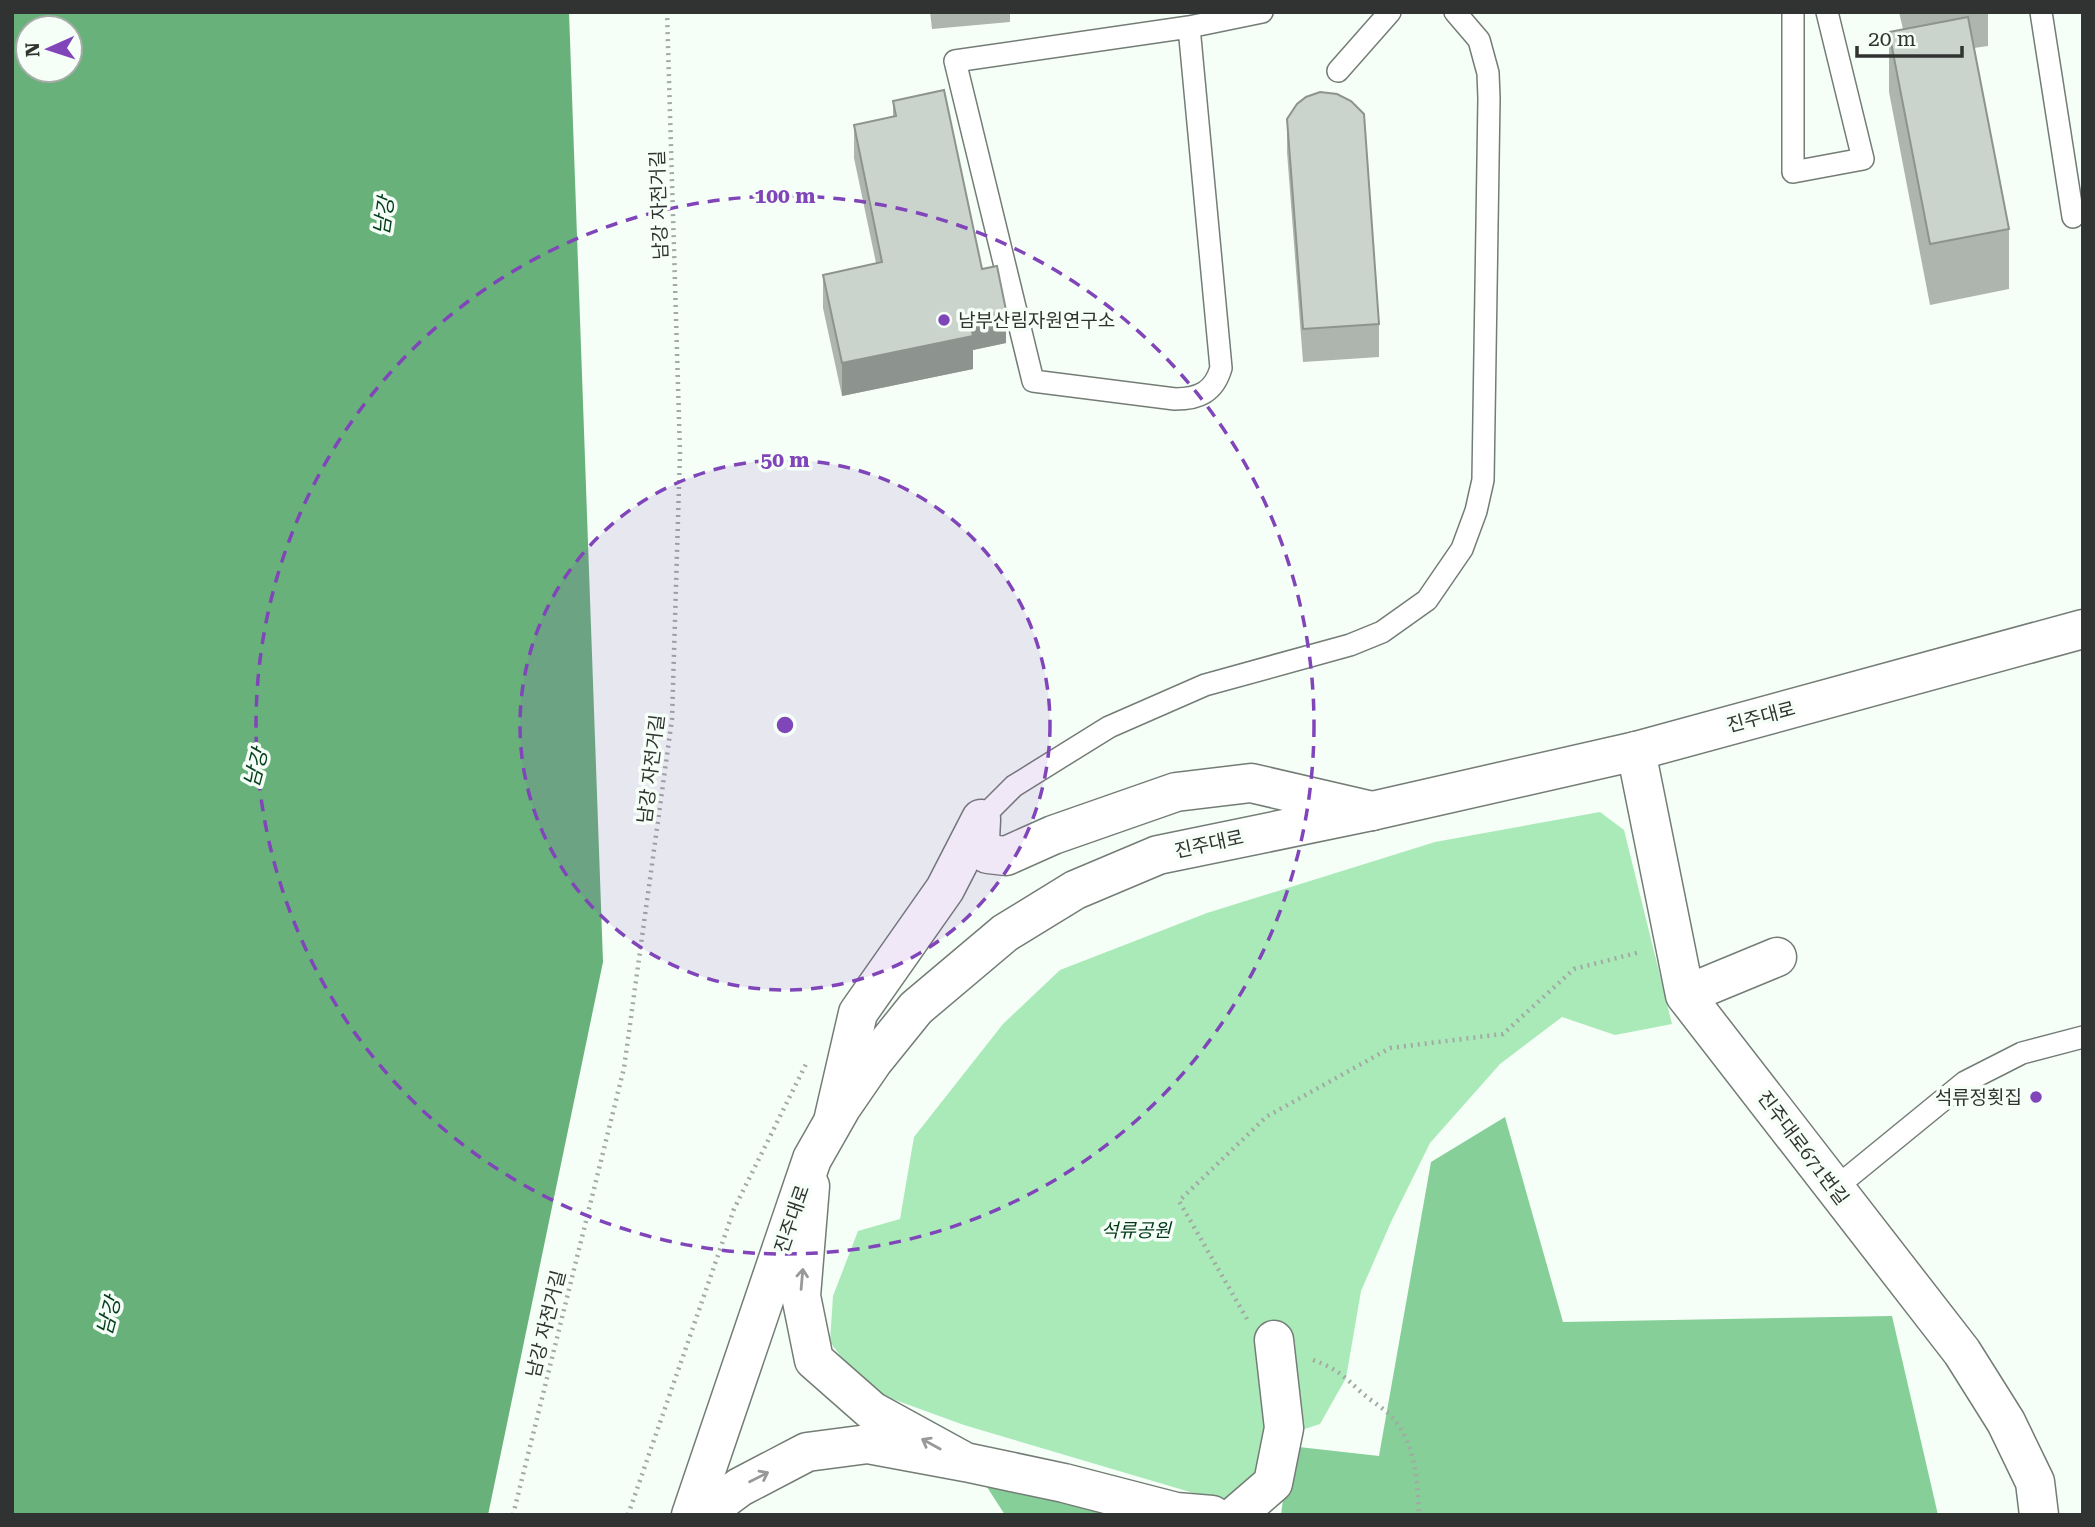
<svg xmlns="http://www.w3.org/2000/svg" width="2095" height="1527" viewBox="0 0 2095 1527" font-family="'Roboto Serif','Noto Sans KR',serif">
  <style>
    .green { fill: #a9eab8 }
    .forest { fill: #86cf98 }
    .water { fill: #68b17b; fill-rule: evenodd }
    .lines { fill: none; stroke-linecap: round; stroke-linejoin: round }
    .service-casing { stroke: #747c76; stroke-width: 24 }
    .minor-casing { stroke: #747c76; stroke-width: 41 }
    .tertiary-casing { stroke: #747c76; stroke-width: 41 }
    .path { stroke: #a3a9a4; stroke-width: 4.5; stroke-dasharray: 2 5; stroke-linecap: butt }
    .service { stroke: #fff; stroke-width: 21 }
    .minor { stroke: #fff; stroke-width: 38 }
    .tertiary { stroke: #fff; stroke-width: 38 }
    .wall { fill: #aeb5af }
    .shaded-wall { fill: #8d948f }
    .building { fill: #cad3cc; stroke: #8d948f; stroke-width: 2 }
    .oneway { stroke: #989998 }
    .ring { fill: none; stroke: #8145ba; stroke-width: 3.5; stroke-dasharray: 12 9 }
    .poi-dot { fill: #8145ba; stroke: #f5fef7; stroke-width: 2.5 }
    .labels { text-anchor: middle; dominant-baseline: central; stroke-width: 7; stroke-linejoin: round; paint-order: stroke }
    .street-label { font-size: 19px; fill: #303331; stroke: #f5fef7 }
    .poi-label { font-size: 19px; fill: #303331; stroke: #f5fef7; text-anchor: start }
    .park-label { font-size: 19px; font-style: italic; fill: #003816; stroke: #f5fef7 }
    .water-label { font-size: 21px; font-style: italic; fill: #033d1b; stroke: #f5fef7 }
    .centre { fill: #8145ba; stroke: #f5fef7; stroke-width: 3.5 }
    .ring-label { font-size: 21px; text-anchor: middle; font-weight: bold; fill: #8145ba; stroke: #f5fef7; stroke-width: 7; stroke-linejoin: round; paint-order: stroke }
  </style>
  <rect width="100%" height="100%" fill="#f5fef7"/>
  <path class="green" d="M1600 812 1624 830 1672 1024 1615 1035 1562 1017 1500 1064 1430 1143 1391 1222 1361 1291 1346 1378 1320 1424 1274 1439 1264 1480 1234 1505 964 1425 865 1389 830 1342 833 1296 858 1231 900 1219 914 1137 1003 1024 1060 970 1207 913 1435 842Z"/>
  <path class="forest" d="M1505 1117 1563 1322 1892 1316 1938 1515H1281L1290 1446 1379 1456 1431 1162Z
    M987 1487 1093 1501 1147 1515H1005Z"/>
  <path class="water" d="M12 12H569L603 962 488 1515H12ZM28 28H70V70H28Z"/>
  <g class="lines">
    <g class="service-casing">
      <path id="service" d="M1793 12V172L1863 159 1827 12
        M2041 12 2073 217
        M1189 27 1221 368C1214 392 1199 399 1175 399L1033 381 955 61 1189 27 1262 12
        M1338 71 1390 12
        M981 819 1014 786 1109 727 1205 685 1350 645 1382 632 1427 600 1462 549 1476 511 1483 480 1489 98 1488 73 1479 40 1455 12
        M1834 1189 1965 1082 2022 1053 2083 1037"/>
    </g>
    <g class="minor-casing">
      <path id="minor" d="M1636 751 1685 995 1962 1352 2006 1422 2035 1482 2039 1515
        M981 819 980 840 988 854 1006 856 1053 835 1176 792 1251 783 1372 811
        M1685 995 1777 957
        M834 1117 858 1013 945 889 981 819
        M965 1462 1064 1483 1176 1512 1212 1515
        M702 1515 740 1487 807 1452 868 1444 965 1462 872 1411 814 1360 801 1296 810 1186
        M1236 1515 1273 1483 1284 1428 1274 1340"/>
    </g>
    <g class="tertiary-casing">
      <path id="tertiary" d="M691 1515 812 1159 841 1108 874 1060 916 1008 1005 933 1075 890 1158 855 1372 811 1636 751 2083 629"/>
    </g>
    <path class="path" d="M1247 1319 1179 1201 1266 1117 1390 1048 1503 1034 1574 969 1640 952
      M1313 1360C1336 1368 1345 1377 1362 1393 1370 1400 1380 1406 1388 1413 1416 1440 1417 1479 1419 1515
      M513 1515 624 1068 672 719 680 453 667 12
      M628 1515 734 1209 806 1064"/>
    <use href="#service" class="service"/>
    <use href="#minor" class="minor"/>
    <use href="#tertiary" class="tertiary"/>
  </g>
  <path class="wall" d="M904 12H923L904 14Z
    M930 12H1010V22L932 29Z
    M1899 12H1988V46L1974 48 2009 229V289L1930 305 1889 92V32L1903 29Z
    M893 101 982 269 1006 343 973 350V369L842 396 823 308V275L876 263 854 158V125L893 117Z
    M1287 119 1379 324V357L1303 362 1287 152Z"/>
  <path class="shaded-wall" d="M1006 310V343L973 350V369L842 396V363L969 318Z"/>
  <path class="building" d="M1968 17 2009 229 1930 244 1889 32Z
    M944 90 982 269 997 266 1006 310 969 318 973 336 842 363 823 275 882 262 854 125 896 116 893 101Z
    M1320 92 1337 94 1351 101 1364 114 1379 324 1303 329 1287 119 1297 104 1306 97Z"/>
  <defs><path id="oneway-shaft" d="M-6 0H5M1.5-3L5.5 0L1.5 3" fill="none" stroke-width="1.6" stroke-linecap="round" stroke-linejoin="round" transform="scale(1.75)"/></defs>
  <g class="oneway">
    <use href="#oneway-shaft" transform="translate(802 1279) rotate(-85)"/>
    <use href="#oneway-shaft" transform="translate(931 1444) rotate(-151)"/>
    <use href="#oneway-shaft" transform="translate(759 1477) rotate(-27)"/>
  </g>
  <circle cx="785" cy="725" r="265" fill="#8145ba" fill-opacity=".12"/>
  <g class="ring">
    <circle cx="785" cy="725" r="265"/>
    <circle cx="785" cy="725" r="529"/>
  </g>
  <g class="poi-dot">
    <circle cx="944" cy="320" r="7"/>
    <circle cx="2036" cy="1097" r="7"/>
  </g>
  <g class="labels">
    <g class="street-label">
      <text transform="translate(659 205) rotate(-92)">남강 자전거길</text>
      <text transform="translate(1761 717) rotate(-15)">진주대로</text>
      <text transform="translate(651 769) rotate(-83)">남강 자전거길</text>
      <text transform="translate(1209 844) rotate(-12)">진주대로</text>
      <text transform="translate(1803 1148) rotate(53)">진주대로671번길</text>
      <text transform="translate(792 1219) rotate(-71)">진주대로</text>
      <text transform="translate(546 1324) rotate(-76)">남강 자전거길</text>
    </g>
    <g class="poi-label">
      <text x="958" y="320">남부산림자원연구소</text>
      <text x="2022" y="1097" text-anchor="end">석류정횟집</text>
    </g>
    <g class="park-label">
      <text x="1136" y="1230">석류공원</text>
    </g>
    <g class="water-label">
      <text transform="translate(384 216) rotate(-82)">남강</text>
      <text transform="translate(256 768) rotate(-75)">남강</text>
      <text transform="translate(109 1316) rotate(-75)">남강</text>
    </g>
  </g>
  <circle cx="785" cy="725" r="10" class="centre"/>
  <g class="ring-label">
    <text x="785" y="203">100 m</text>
    <text x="785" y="467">50 m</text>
  </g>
  <rect width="2095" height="1527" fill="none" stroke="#303331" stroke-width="28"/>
  <g transform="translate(49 49) rotate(267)"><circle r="33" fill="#f5fef7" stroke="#a6ada8" stroke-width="2"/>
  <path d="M0-5L12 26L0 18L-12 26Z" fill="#8145ba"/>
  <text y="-10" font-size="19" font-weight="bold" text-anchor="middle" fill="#303331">N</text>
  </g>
  <path d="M1857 46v10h105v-10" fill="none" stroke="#303331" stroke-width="3.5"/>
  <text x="1868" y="46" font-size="21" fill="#303331" stroke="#f5fef7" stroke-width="5" paint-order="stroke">20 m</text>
</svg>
